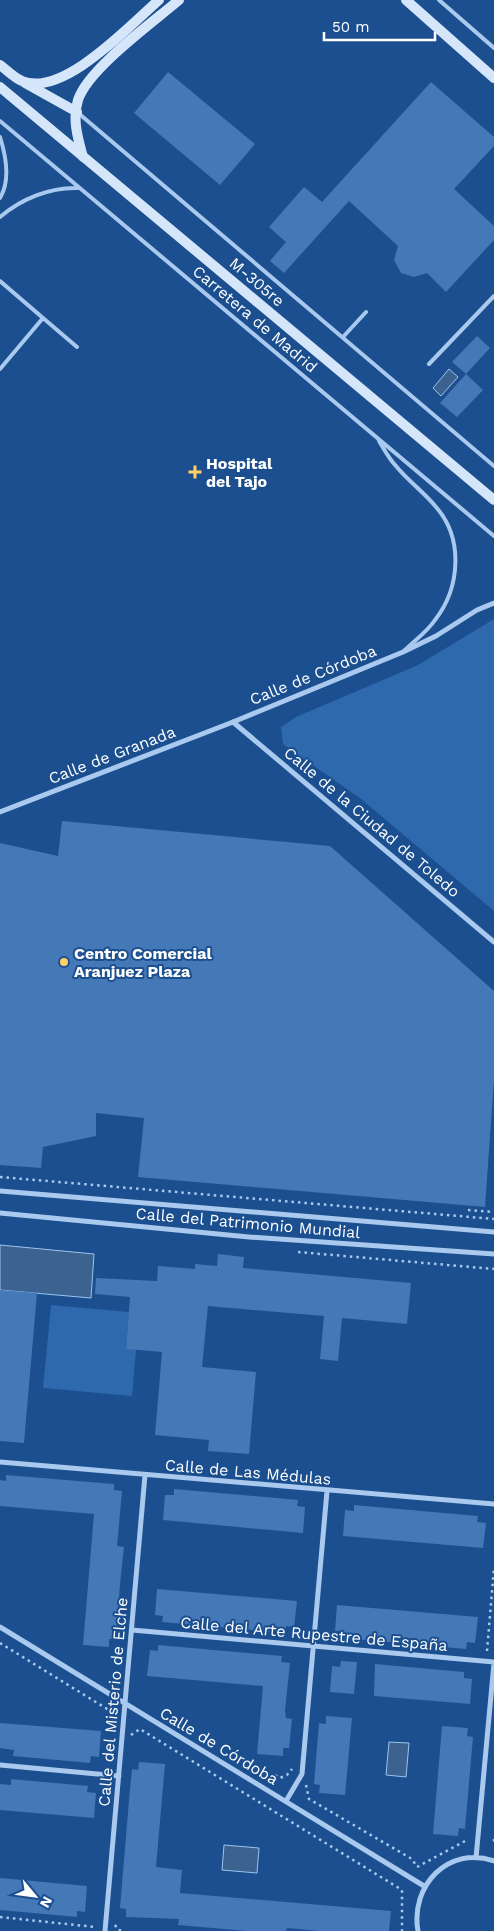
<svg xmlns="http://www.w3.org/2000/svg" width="494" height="1931" viewBox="0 0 494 1931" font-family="'Work Sans',sans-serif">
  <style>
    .green { fill: #2e69ad }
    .water { fill: #3c6290; stroke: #9cc4f0 }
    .building { fill: #4478b7 }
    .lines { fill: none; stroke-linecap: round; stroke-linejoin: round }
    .path { stroke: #a9c9ee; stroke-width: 2.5; stroke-dasharray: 2.5 4; stroke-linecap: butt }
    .service { stroke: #a9c9ee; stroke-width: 4 }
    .minor { stroke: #a9c9ee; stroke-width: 5 }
    .secondary { stroke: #d6e6fa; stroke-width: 10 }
    .poi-dot { fill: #ffd166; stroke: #1b4f8f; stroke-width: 2 }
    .labels { text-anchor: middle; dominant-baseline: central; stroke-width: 4; stroke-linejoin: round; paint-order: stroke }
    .street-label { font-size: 16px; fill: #fff; stroke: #1b4f8f }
    .poi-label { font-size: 16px; font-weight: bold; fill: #fff; stroke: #1b4f8f; text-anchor: start }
  </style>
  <rect width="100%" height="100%" fill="#1b4f8f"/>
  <path class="green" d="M494 619V911L361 799 283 744 281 727 296 717 418 665Z
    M51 1305 129 1312 126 1348 136 1349 132 1396 43 1388Z"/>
  <path class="water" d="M449 369 458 377 441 396 433 388Z
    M0 1245 94 1254 91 1298 0 1290Z
    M389 1742 409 1743 406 1777 386 1775Z
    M224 1845 259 1848 257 1873 222 1870Z"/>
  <path class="building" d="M168 72 255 144 220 185 134 113Z
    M431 82 494 137V146L454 189 494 226V240L446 292 427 273 414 277 401 273 394 260 398 246 349 201 284 273 270 261 286 242 269 227 304 187 322 202Z
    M477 336 490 348 466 374 452 362Z
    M466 374 483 390 457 417 440 403Z
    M62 821 330 846 494 991V1080L485 1207 138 1177 144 1118 96 1113V1136L43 1147 41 1168 0 1165V843L58 856Z
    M218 1254 244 1257 243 1268 411 1283 407 1324 342 1318 338 1361 320 1359 324 1316 208 1306 202 1367 256 1372 249 1454 208 1451 209 1440 155 1435 162 1352 126 1349 130 1297 95 1294 96 1278 157 1281 158 1266 195 1269V1264L217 1266Z
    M0 1290 37 1293 24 1443 0 1441Z
    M6 1475 114 1484V1490L122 1491 117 1546 124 1547 120 1584 116 1639H109V1647L83 1645 94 1514 0 1506V1480L6 1481Z
    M174 1489 298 1500 297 1506 305 1507 303 1533 163 1520 165 1495H174Z
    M354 1505 478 1516 477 1522 486 1523 483 1548 343 1536 345 1510 354 1511Z
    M157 1589 297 1601 294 1627 286 1626V1633L162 1622 163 1616 155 1615Z
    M337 1605 478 1617 475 1643 467 1642 466 1649 343 1638V1631H335Z
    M158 1645 282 1656 281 1662 290 1663 285 1710 286 1718 292 1719 289 1748H283V1756L257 1754 263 1686 147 1676 150 1650 158 1651Z
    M341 1661 357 1662 354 1694 330 1692 332 1666 340 1667Z
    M375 1664 464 1672V1678L472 1679 470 1704 374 1696Z
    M326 1716 352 1718 345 1795 319 1793 320 1785 314 1784 319 1723 326 1724Z
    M0 1723 101 1731 99 1757 91 1756 90 1763 13 1756 14 1750 0 1748Z
    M442 1726 468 1728 467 1736 473 1737 465 1829 459 1828 458 1836 433 1834Z
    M139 1762 165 1764 156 1867 182 1870 180 1893 391 1911 389 1931H319L287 1928 286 1931H247L178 1925 179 1919 126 1917V1909L120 1908 129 1800 132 1769 138 1770Z
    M11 1779 88 1786 87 1792 96 1793 94 1818 0 1810V1784L11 1785Z
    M0 1878 87 1886 85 1912 77 1911V1917L0 1910Z"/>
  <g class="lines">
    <path class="path" d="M0 1177 494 1219
      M468 1210 494 1212
      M298 1252 494 1269
      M0 1643 112 1712 113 1717
      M487 1651 494 1568
      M131 1735 140 1729 402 1890V1931
      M275 1775 280 1778 287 1775 292 1769
      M306 1785 309 1799 412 1859 417 1867 467 1840
      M494 1839V1844
      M0 1917 95 1927
      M115 1925 118 1930 125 1931"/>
    <path class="service" d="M439 0 494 48
      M77 112 494 466
      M0 121 494 536
      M0 137C6 156 11 180 0 198
      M0 217C21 199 50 187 78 188
      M0 281 43 318 0 369
      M43 318 77 347
      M343 337 366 312
      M429 364 494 296
      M379 441C384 449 389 459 396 466 408 481 424 492 436 507 464 539 460 588 435 620 427 632 415 640 405 650"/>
    <path class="minor" d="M233 722 494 942
      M0 812 233 722 403 652 436 636 477 610 494 603
      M0 1191 494 1232
      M0 1213 249 1237 494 1254
      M0 1462 494 1504
      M0 1627 424 1886
      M132 1630 494 1662
      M0 1765 119 1776
      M286 1801 302 1774 327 1491
      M476 1858 494 1663
      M105 1931 145 1475
      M418 1931C410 1886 448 1845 494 1861"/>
    <path class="secondary" d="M406 0 494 78
      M0 65C7 70 14 78 22 81 63 98 130 25 159 0
      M25 83 77 112
      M0 87 494 500
      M83 157C78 139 72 119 78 100 88 69 152 23 179 0"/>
  </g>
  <g class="poi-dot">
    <path d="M192.5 464.5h5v5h5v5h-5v5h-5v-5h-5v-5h5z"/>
    <circle cx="64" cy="962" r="5"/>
  </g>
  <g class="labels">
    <g class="street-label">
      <text transform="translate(257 282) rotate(40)">M-305re</text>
      <text transform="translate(255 319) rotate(40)">Carretera de Madrid</text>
      <text transform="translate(313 675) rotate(-22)">Calle de Córdoba</text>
      <text transform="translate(112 755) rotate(-21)">Calle de Granada</text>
      <text transform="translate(372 822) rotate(40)">Calle de la Ciudad de Toledo</text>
      <text transform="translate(248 1223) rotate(5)">Calle del Patrimonio Mundial</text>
      <text transform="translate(248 1472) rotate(5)">Calle de Las Médulas</text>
      <text transform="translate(314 1634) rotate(5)">Calle del Arte Rupestre de España</text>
      <text transform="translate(113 1702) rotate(-85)">Calle del Misterio de Elche</text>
      <text transform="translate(219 1746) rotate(31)">Calle de Córdoba</text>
    </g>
    <g class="poi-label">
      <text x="206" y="463">Hospital<tspan x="206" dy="18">del Tajo</tspan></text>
      <text x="74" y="953">Centro Comercial<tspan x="74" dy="18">Aranjuez Plaza</tspan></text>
    </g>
  </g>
  <g transform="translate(35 1896) rotate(119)" stroke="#1b4f8f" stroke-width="4" paint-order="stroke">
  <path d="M0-4L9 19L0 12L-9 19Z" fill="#ffffff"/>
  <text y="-8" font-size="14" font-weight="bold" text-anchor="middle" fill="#ffffff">N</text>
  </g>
  <path d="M324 32v8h111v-8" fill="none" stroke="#ffffff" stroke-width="2.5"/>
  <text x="332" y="32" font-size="15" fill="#ffffff" stroke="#1b4f8f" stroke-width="4" paint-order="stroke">50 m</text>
</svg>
